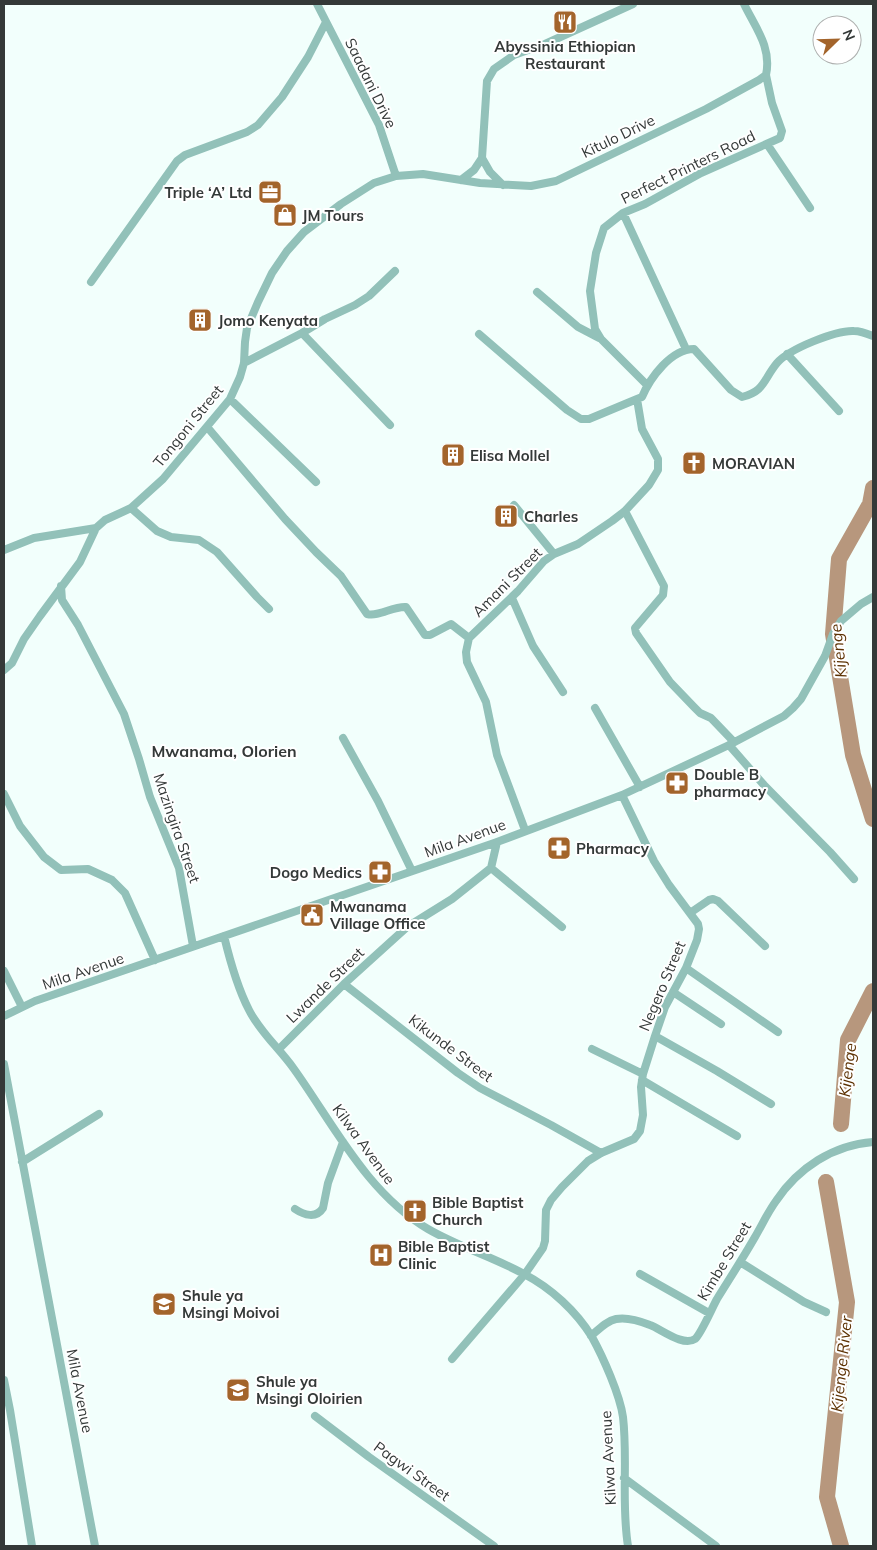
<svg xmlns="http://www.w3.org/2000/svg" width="877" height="1550" viewBox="0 0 877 1550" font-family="Mulish,sans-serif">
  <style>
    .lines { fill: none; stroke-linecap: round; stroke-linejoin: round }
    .river { stroke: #b7977d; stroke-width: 16 }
    .minor { stroke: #92c1b9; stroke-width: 8 }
    .labels { text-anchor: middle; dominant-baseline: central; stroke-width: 4; stroke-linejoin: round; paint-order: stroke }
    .poi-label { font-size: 15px; font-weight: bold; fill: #343938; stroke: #fff; text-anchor: start }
    .street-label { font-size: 15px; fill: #343938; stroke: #fff }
    .water-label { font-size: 16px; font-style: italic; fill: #5c3102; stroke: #fff }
    .neighbourhood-label { font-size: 16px; font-weight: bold; fill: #343938; stroke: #fff }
  </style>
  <rect width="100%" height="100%" fill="#f2fffc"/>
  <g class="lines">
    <path class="river" d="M873 488 870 504 839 559 833 634 853 755 873 819
      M841 1124 848 1040 873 991
      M826 1182 847 1302 827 1497 841 1546"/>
    <path class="minor" d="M317 4 379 125 396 176
      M767 144 810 208
      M461 180 474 170 482 158
      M503 185 490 172 482 158 487 81 494 69 514 55 545 44 633 4
      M623 213 686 349
      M91 282 177 161 185 155 247 132 258 125 282 97 308 57 326 22
      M537 292 578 327 599 338
      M302 333 325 319 355 305 369 296 395 271
      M479 334 567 410 581 419H589L637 399
      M787 354 839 411
      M244 363 302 333 390 425
      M647 385 601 339 595 329 590 291 596 253 604 228 623 213 645 204 701 173 780 138 782 131 772 103 766 75
      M230 399 316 482
      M208 428 285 519 316 552 341 576 367 614C379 617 393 606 406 607L425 635H430L451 624 469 638
      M514 505 554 554
      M131 508 157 531 171 537 199 540 217 552 257 597 269 609
      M625 511 664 586 663 595 635 628 636 633 670 682 694 707 700 713 711 718 734 742
      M4 550 34 538 96 528
      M61 586 62 600 78 625 124 714 139 759 150 797 179 868 193 946
      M512 598 533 646 563 692
      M4 670 12 663 24 639 40 616 80 562 96 528 105 520 131 508 163 479 230 399 240 377 244 363 245 342 247 328 258 302 272 273 287 251 304 232 341 204 374 183 396 176 423 174 480 183 531 186 556 181 706 109 759 80 766 75C772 47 755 27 744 4
      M595 708 640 787
      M343 738 378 801 412 871
      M729 745 764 785 830 852 854 879
      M4 794 20 826 44 857 61 870 88 869 112 880 125 893 155 960
      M525 830 497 755 486 702 467 662 466 652 469 638 518 591 544 561 554 554 578 544 612 521 625 511 649 485 658 470V459L642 429 637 399 642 397C650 378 671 349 694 349L731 390 742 397C765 391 763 380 777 363 789 349 836 330 854 331 860 331 868 334 873 336
      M491 868 562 927
      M690 913 709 900 713 899 718 901 765 946
      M224 936C230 961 237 987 249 1010 260 1032 279 1048 294 1069 334 1125 367 1193 428 1229 459 1247 493 1257 524 1274 551 1288 576 1311 592 1337 603 1357 620 1395 623 1417 628 1460 621 1503 628 1546
      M686 968 778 1032
      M4 971 22 1007
      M344 984 458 1073 480 1088 551 1125 601 1153
      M673 992 721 1024
      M4 1016 35 1001 497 842 622 795 729 745 784 716 793 708 801 699 825 656 833 634 841 621 861 604 873 597
      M655 1036 717 1071 771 1104
      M279 1049 344 984 407 927 452 899 491 868 497 842
      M592 1049 643 1074
      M4 1064 95 1546
      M642 1080 737 1136
      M22 1162 99 1114
      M295 1209C304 1215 316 1219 323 1208L328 1183 343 1142
      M740 1262 804 1302 826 1312
      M640 1274 709 1313
      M591 1336C598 1330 606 1321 616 1319 626 1317 640 1321 650 1325 661 1329 683 1347 695 1339 701 1334 712 1308 717 1299 730 1278 743 1258 755 1237 762 1225 768 1212 776 1201 798 1168 833 1145 873 1142
      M452 1359 525 1274 543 1248 545 1241 546 1210 551 1200 562 1187 588 1161 601 1153 634 1139 640 1131 643 1115 641 1087 643 1074 655 1036 665 1007 686 968 697 940 699 929 698 924 669 885 654 861 622 795
      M4 1380 10 1410 32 1546
      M315 1416 369 1457 494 1546
      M624 1478 716 1546"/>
  </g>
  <defs>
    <g id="restaurant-square" transform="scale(1.25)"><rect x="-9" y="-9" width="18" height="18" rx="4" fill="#a3642b" stroke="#fff"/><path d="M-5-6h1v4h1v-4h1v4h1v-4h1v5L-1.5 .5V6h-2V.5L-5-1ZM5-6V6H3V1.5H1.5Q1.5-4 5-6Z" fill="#fff"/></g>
    <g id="office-square" transform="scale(1.25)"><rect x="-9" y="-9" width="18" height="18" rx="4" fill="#a3642b" stroke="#fff"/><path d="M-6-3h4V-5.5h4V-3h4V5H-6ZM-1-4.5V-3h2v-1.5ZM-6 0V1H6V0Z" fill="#fff"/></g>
    <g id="shop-square" transform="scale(1.25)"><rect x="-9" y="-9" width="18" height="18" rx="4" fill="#a3642b" stroke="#fff"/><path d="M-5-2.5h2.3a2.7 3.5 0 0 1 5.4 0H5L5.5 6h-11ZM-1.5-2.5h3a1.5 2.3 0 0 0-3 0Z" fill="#fff"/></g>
    <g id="building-square" transform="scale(1.25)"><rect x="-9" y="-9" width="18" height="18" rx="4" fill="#a3642b" stroke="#fff"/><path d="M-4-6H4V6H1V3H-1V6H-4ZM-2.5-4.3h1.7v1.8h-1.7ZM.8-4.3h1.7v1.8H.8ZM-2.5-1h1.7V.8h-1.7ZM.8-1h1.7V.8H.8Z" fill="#fff"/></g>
    <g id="church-square" transform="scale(1.25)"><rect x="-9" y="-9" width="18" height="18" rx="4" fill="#a3642b" stroke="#fff"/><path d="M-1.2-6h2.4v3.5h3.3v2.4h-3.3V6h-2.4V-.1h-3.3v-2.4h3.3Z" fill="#fff"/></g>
    <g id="pharmacy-square" transform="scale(1.25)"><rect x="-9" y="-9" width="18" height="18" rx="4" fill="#a3642b" stroke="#fff"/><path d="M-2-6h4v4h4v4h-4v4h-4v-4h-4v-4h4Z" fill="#fff"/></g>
    <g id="civic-square" transform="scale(1.25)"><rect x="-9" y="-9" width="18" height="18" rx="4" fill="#a3642b" stroke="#fff"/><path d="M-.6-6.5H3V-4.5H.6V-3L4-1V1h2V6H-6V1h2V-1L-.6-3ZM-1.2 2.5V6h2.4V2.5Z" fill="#fff"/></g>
    <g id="hospital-square" transform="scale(1.25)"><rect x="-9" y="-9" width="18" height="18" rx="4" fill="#a3642b" stroke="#fff"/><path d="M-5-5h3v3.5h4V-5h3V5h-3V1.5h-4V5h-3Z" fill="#fff"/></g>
    <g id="school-square" transform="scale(1.25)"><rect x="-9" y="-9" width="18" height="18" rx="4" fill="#a3642b" stroke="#fff"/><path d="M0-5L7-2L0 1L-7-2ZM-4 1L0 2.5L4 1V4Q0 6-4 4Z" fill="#fff"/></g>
  </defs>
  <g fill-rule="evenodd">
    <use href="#restaurant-square" x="565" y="22"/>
    <use href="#office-square" x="270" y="192"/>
    <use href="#shop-square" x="285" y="215"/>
    <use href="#building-square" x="200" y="320"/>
    <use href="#building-square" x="453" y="455"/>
    <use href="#church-square" x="694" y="463"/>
    <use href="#building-square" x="506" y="516"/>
    <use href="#pharmacy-square" x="677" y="783"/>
    <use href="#pharmacy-square" x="559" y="848"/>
    <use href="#pharmacy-square" x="380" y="872"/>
    <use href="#civic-square" x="312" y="915"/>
    <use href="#church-square" x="415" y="1211"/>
    <use href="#hospital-square" x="381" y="1255"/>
    <use href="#school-square" x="164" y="1304"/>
    <use href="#school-square" x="238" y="1390"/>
  </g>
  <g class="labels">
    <g class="poi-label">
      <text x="565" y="46" text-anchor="middle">Abyssinia Ethiopian<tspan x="565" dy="17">Restaurant</tspan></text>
      <text x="252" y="192" text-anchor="end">Triple ‘A’ Ltd</text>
      <text x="302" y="215">JM Tours</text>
      <text x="218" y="320">Jomo Kenyata</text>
      <text x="470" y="455">Elisa Mollel</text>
      <text x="712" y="463">MORAVIAN</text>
      <text x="524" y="516">Charles</text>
      <text x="694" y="774">Double B<tspan x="694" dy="17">pharmacy</tspan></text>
      <text x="576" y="848">Pharmacy</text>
      <text x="362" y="872" text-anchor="end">Dogo Medics</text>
      <text x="330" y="906">Mwanama<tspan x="330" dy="17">Village Office</tspan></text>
      <text x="432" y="1202">Bible Baptist<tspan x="432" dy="17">Church</tspan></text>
      <text x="398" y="1246">Bible Baptist<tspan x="398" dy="17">Clinic</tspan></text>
      <text x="182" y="1295">Shule ya<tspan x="182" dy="17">Msingi Moivoi</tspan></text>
      <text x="256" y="1381">Shule ya<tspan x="256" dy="17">Msingi Oloirien</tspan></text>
    </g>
    <g class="street-label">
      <text transform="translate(371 83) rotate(64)">Saadani Drive</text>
      <text transform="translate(618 136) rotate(-26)">Kitulo Drive</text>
      <text transform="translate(688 167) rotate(-26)">Perfect Printers Road</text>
      <text transform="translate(188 426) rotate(-51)">Tongoni Street</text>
      <text transform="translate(507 582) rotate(-45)">Amani Street</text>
      <text transform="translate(177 828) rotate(71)">Mazingira Street</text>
      <text transform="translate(465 838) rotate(-20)">Mila Avenue</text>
      <text transform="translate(83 971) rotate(-19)">Mila Avenue</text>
      <text transform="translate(325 985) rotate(-44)">Lwande Street</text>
      <text transform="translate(662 986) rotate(-67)">Negero Street</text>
      <text transform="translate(451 1048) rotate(37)">Kikunde Street</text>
      <text transform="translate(364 1144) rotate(54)">Kilwa Avenue</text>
      <text transform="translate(724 1261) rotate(-59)">Kimbe Street</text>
      <text transform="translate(80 1391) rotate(79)">Mila Avenue</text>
      <text transform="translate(608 1458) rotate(-93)">Kilwa Avenue</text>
      <text transform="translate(412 1471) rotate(36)">Pagwi Street</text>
    </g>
    <g class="water-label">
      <text transform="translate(838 651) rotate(-96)">Kijenge</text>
      <text transform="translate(847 1070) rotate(-83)">Kijenge</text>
      <text transform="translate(841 1364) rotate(-84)">Kijenge River</text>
    </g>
    <g class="neighbourhood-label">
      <text x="224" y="751">Mwanama, Olorien</text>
    </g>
  </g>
  <rect width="877" height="1550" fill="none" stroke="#343938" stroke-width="10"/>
  <g transform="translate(837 40) rotate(67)"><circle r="24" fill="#ffffff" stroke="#aeb0af"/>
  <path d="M0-4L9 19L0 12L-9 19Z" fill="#a3642b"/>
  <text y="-8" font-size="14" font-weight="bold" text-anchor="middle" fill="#343938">N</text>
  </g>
</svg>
